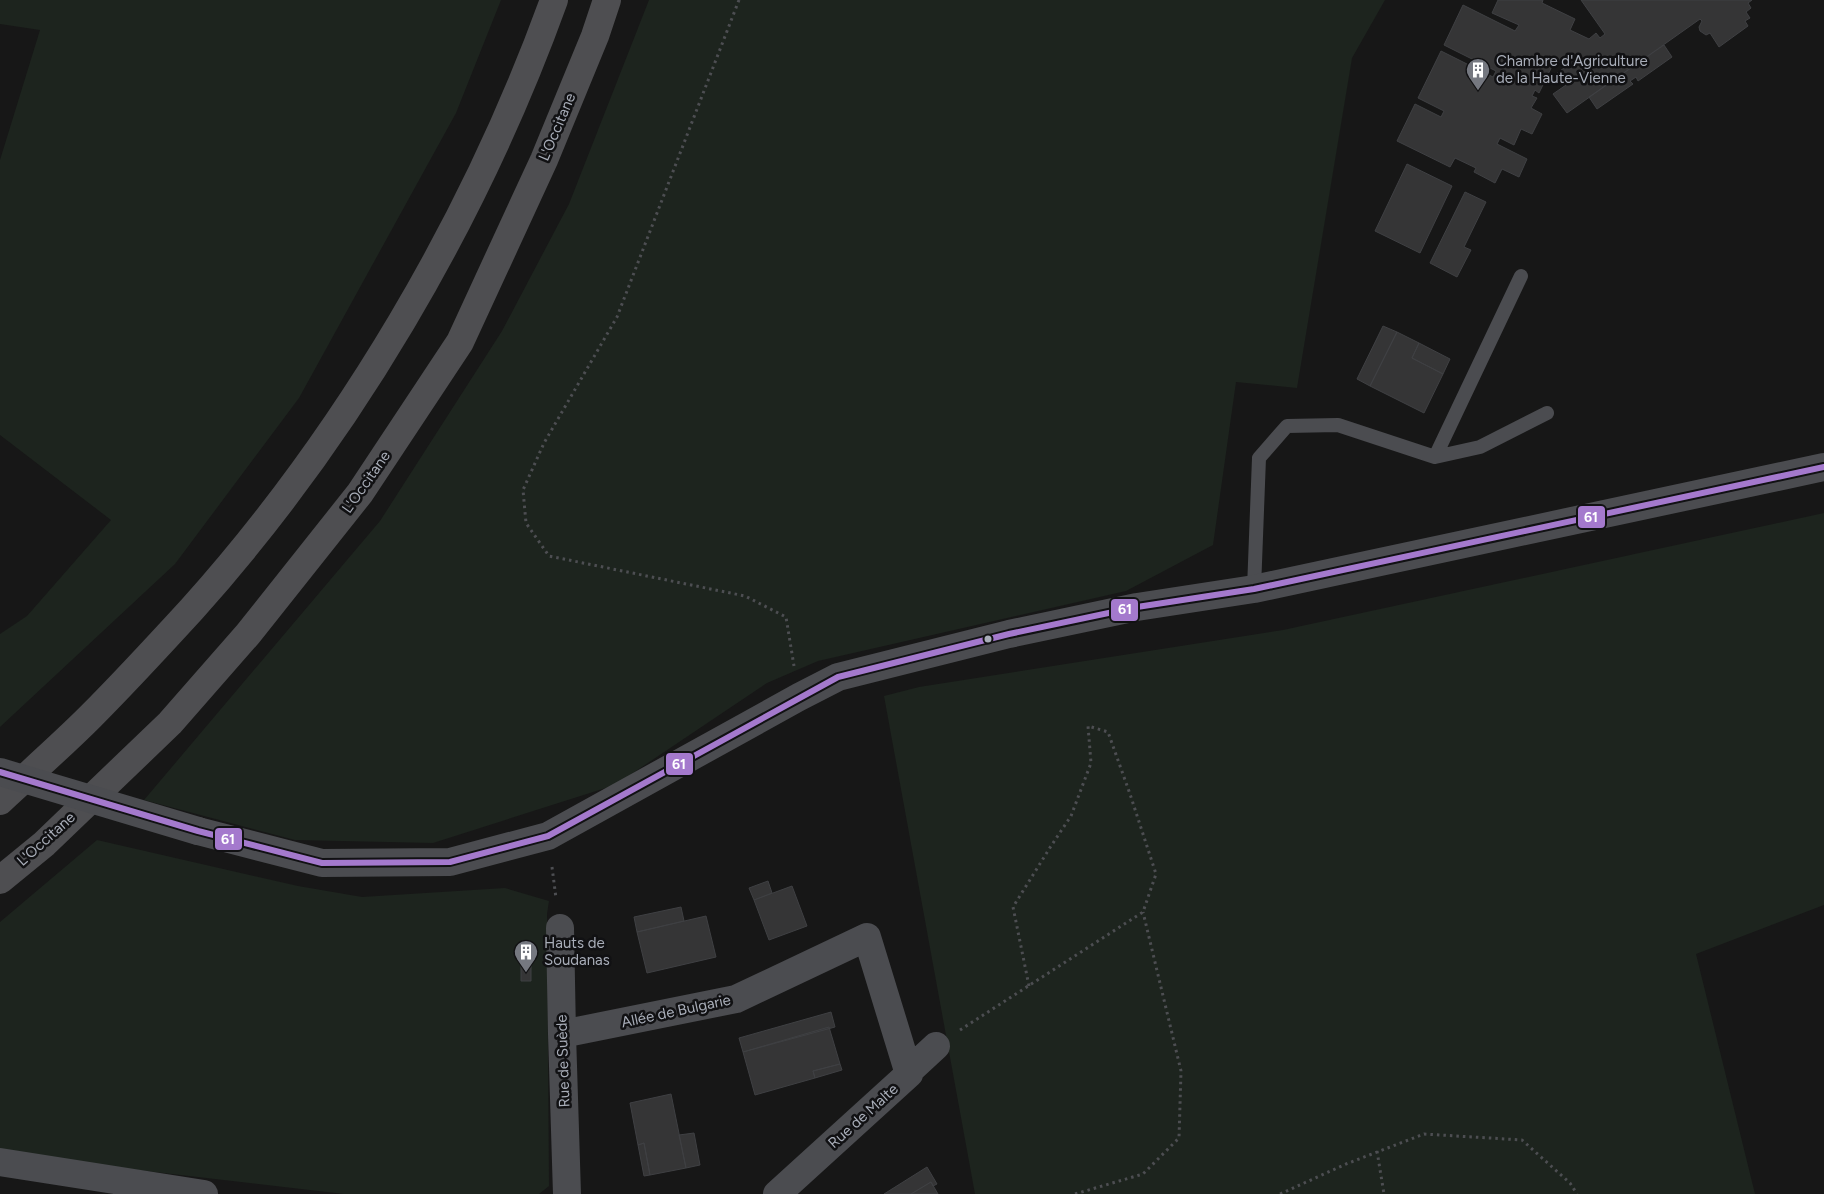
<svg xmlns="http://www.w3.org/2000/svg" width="1824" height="1194" viewBox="0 0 1824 1194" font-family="Figtree,sans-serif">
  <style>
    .green { fill: #1d241e }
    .building { fill: #353536; stroke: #3f4043 }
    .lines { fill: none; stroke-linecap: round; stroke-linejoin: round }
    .path { stroke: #4d4e52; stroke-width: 3; stroke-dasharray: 2.5 4; stroke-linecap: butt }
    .service { stroke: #4b4c50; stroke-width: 14 }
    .minor { stroke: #4b4c50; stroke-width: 28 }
    .tertiary { stroke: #4b4c50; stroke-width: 28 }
    .motorway { stroke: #4e4e51; stroke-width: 28 }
    .tertiary-bridge { stroke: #4b4c50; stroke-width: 28 }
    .bus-1-casing { stroke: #111113; stroke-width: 10 }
    .bus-1 { stroke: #a479cd; stroke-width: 6 }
    .bus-dot { fill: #a8adb8; stroke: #111113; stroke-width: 2 }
    .labels { text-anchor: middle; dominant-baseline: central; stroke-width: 5; stroke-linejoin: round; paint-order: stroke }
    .poi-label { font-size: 15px; fill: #a8adb8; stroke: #111113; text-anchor: start }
    .street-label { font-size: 15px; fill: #a8adb8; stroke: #111113 }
    .line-badge { stroke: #111113; stroke-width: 2 }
    .badge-label { font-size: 14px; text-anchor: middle; font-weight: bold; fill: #fff }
  </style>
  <rect width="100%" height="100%" fill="#171717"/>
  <path class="green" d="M0 0H501L456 113 299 398 175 564 0 727V634L27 616 111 520 0 435V160L40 30 0 24Z
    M649 0H1385L1352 58 1297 388 1236 382 1213 545 1126 591 818 661 767 683 615 785 433 843 295 840 144 800 380 521 502 331 569 204Z
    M1824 513V905L1696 954 1755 1194H975L884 696 919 687 1283 630Z
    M97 840 298 886 362 897 505 888 549 901 547 914 549 1186 539 1194H344L0 1154V922Z"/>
  <path class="building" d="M1498 0H1543L1542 3 1575 19 1570 30 1589 39 1596 33 1600 38 1605 34 1581 0H1752L1748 3 1751 8 1746 12 1750 18 1745 21 1748 26 1719 47 1710 33 1706 35 1700 31 1699 27 1702 21 1700 19 1567 113 1553 94 1566 85 1557 73 1567 66 1555 60 1539 93 1535 90 1532 96 1537 98 1531 108 1542 114 1532 134 1521 129 1514 145 1500 138 1497 144 1527 159 1519 177 1502 169 1495 183 1474 172 1476 168 1455 158 1450 167 1397 141 1415 104 1441 117 1444 111 1418 98 1441 51 1493 77 1496 71 1444 45 1463 5 1515 31 1519 25 1492 13Z
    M1664 45 1672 57 1638 81 1636 77 1630 81 1633 84 1597 109 1589 97Z
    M1407 164 1452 186 1420 253 1375 231Z
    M1465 192 1486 202 1464 247 1471 250 1457 277 1430 263Z
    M1383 326 1397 332 1370 386 1357 379Z
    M1397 332 1419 343 1412 358 1443 374 1424 413 1370 386Z
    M1419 343 1450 359 1443 374 1412 358Z
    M768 881 772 893 754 900 749 888Z
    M792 886 807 926 769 940 754 900Z
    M681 907 684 921 637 932 634 917Z
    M706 916 716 957 647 973 637 932Z
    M521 964H531V981H521Z
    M831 1012 835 1027 743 1052 739 1038Z
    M829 1027 840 1064 813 1071 815 1078 755 1095 743 1052Z
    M840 1064 842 1070 815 1078 813 1071Z
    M671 1094 686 1168 650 1175 644 1143 638 1145 630 1103Z
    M694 1133 700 1165 686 1168 679 1135Z
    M644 1143 650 1175 644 1176 638 1145Z
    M927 1167 937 1184 933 1186 931 1182 911 1194H884Z
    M931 1182 938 1194H911Z"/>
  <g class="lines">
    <path class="path" d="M739 0 617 317 544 443 523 490 526 523 549 556 745 596 786 617 794 666
      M552 867 556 898
      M960 1030 1143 912 1156 874 1130 794 1108 732 1088 726 1091 763 1071 816 1051 846 1013 907 1029 986
      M1377 1151 1384 1194
      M1075 1194 1143 1174 1179 1138 1181 1071 1143 912
      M1280 1194 1346 1164 1424 1134 1522 1140 1570 1183 1577 1194"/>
    <path class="service" d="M1435 457 1521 276
      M1254 589 1259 458 1287 426 1338 425 1435 457 1480 447 1547 413"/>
    <path class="minor" d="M560 928 562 1034 567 1194
      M562 1034 736 999 867 937 909 1074 777 1194
      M909 1071 936 1046
      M0 1162 204 1194"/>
    <path class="tertiary" d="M198 831 322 863 450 862 548 836 799 697 838 677 1009 634 1137 607 1254 589 1824 467"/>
    <path class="motorway" d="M0 801C30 773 61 746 90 717 125 682 159 645 192 609 348 435 475 219 554 0
      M0 880 44 844 170 723 248 634 360 493 460 342 544 160 595 36 607 0"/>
    <path class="tertiary-bridge" d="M0 772 198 831"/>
    <g class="bus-1-casing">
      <path id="bus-1" d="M0 772 198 831 322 863 450 862 548 836 838 677 1009 634 1137 607 1254 589 1824 467"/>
    </g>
    <use href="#bus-1" class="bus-1"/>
  </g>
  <defs>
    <g id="building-pin" transform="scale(1.25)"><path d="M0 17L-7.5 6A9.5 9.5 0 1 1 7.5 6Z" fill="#757880" stroke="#111113"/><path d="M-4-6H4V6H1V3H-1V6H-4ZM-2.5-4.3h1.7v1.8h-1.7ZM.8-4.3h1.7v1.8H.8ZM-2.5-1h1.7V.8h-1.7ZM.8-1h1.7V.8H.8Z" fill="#fff"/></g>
  </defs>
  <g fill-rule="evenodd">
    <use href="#building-pin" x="1478" y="70"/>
    <use href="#building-pin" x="526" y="952"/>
  </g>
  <circle class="bus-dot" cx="988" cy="639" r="4.5"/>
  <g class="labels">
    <g class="poi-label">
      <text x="1496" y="61">Chambre d'Agriculture<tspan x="1496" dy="17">de la Haute-Vienne</tspan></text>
      <text x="544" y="943">Hauts de<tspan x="544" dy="17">Soudanas</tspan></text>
    </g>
    <g class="street-label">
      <text transform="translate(557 127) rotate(-67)">L'Occitane</text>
      <text transform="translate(366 482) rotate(-55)">L'Occitane</text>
      <text transform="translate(46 839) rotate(-42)">L'Occitane</text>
      <text transform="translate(676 1011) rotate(-12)">Allée de Bulgarie</text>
      <text transform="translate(563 1061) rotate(-92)">Rue de Suède</text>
      <text transform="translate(863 1116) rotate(-42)">Rue de Malte</text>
    </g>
  </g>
  <g class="line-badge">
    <rect x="1577" y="505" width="29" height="24" rx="5" fill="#a479cd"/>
    <rect x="1110" y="598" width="29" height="24" rx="5" fill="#a479cd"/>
    <rect x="665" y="752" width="29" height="24" rx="5" fill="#a479cd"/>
    <rect x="214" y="827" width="29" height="24" rx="5" fill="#a479cd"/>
  </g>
  <g class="badge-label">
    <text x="1591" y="522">61</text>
    <text x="1125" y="614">61</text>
    <text x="679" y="769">61</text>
    <text x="228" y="844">61</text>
  </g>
</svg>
